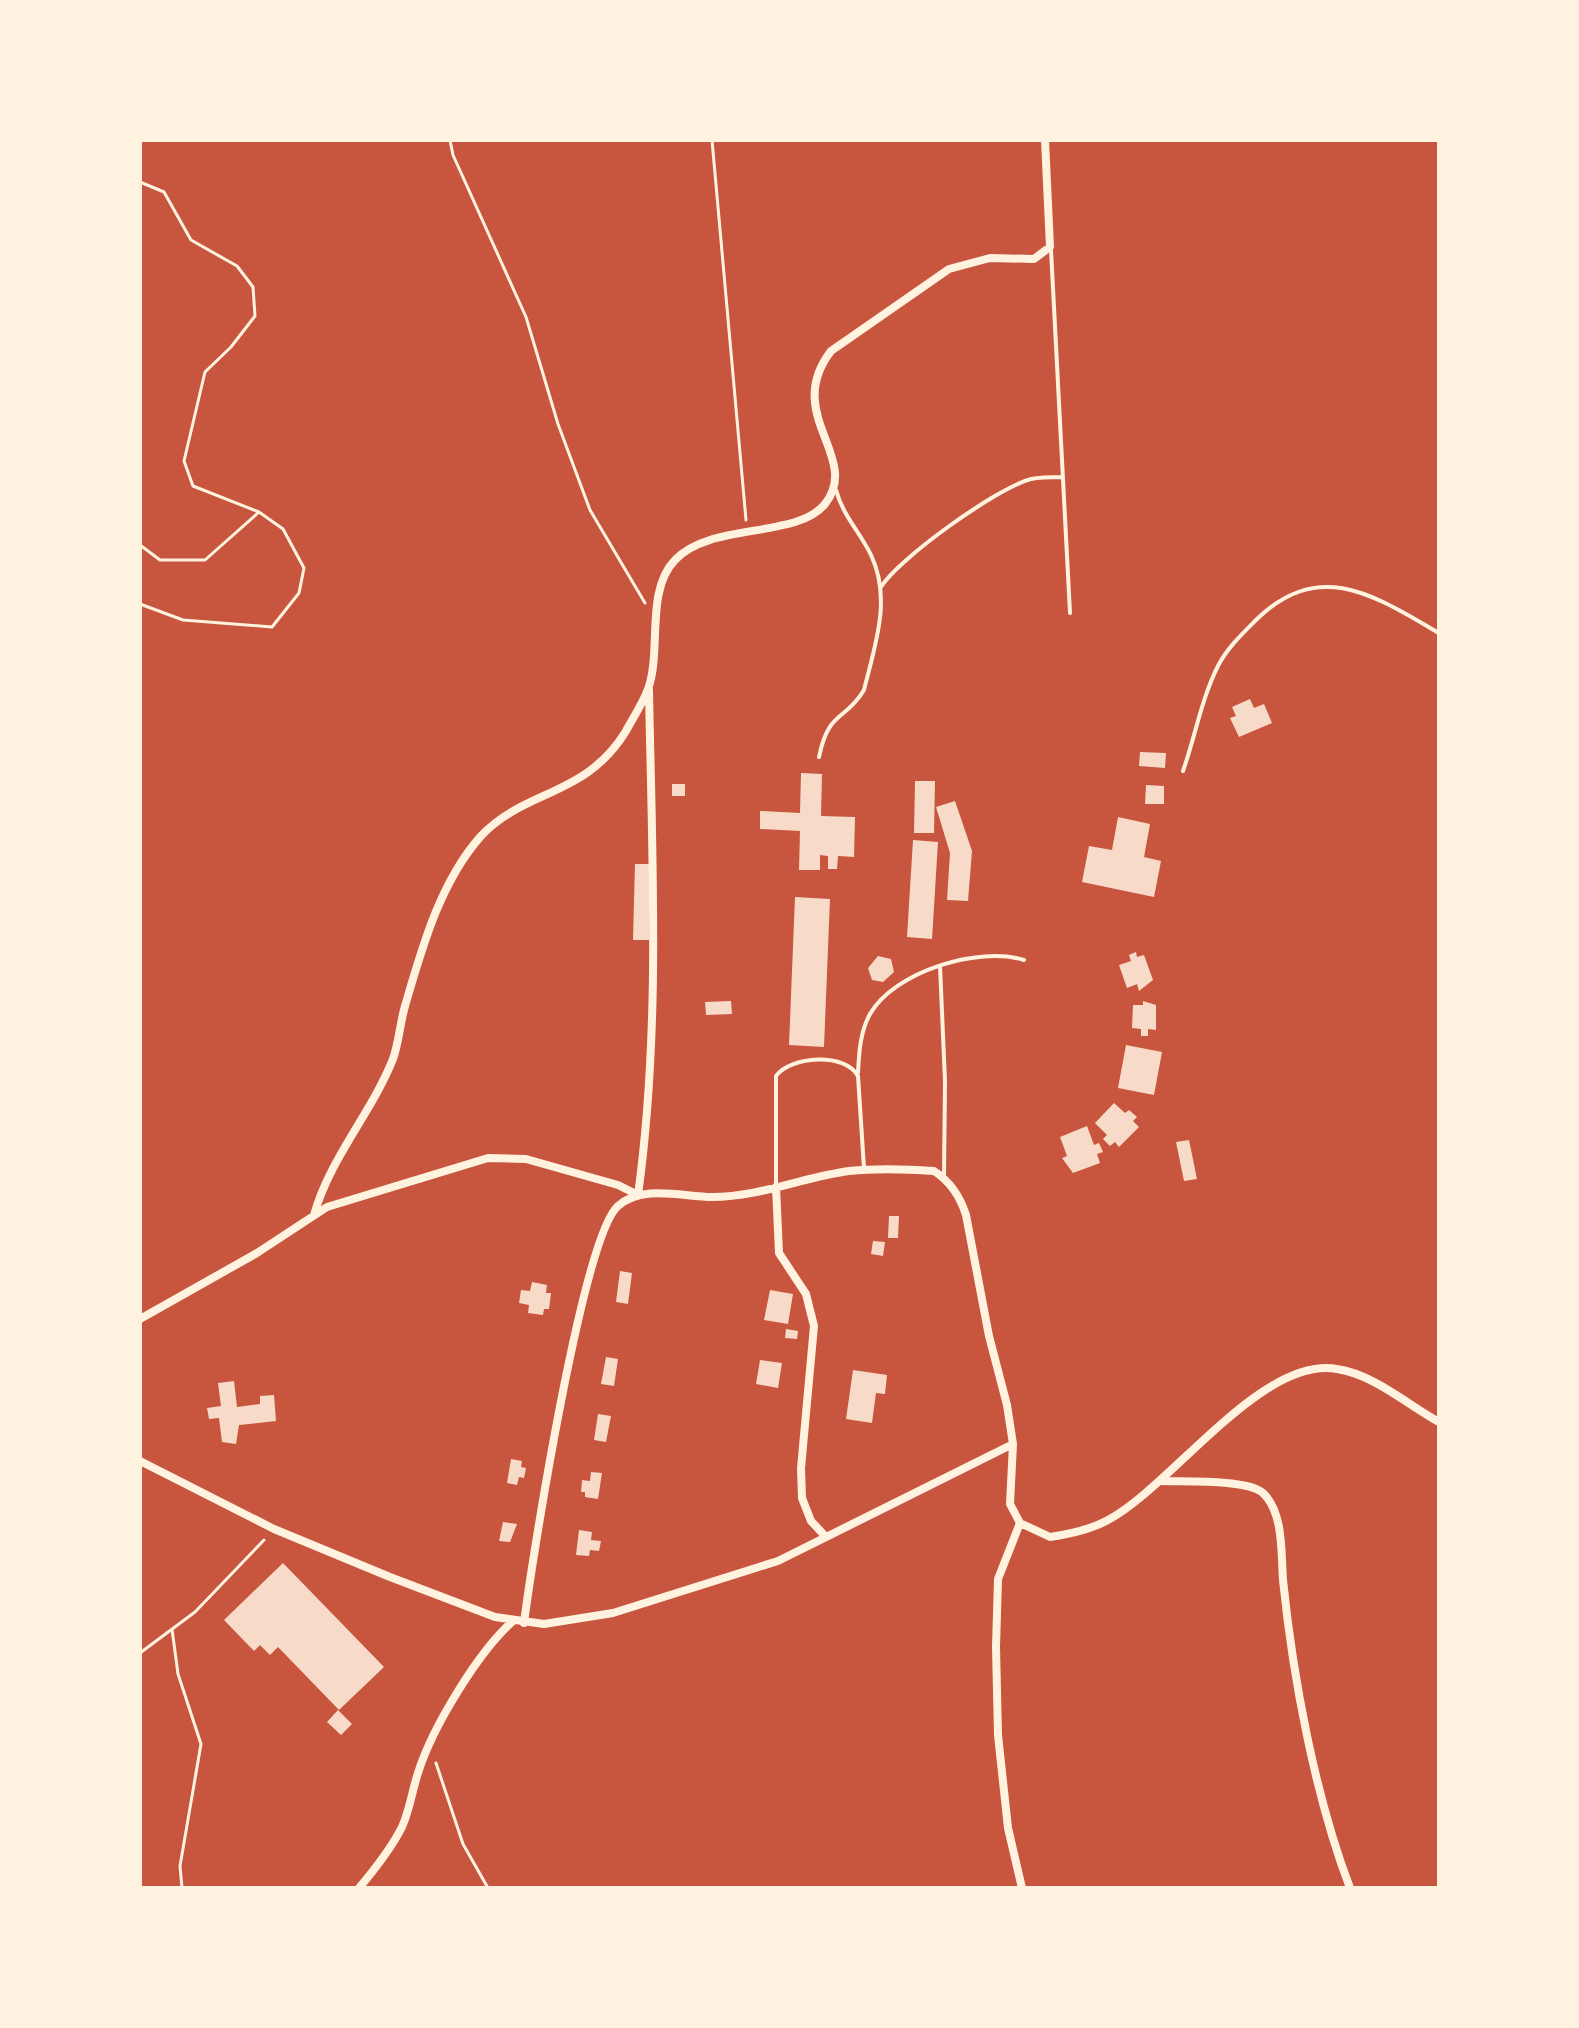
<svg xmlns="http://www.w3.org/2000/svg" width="1579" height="2028" viewBox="0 0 1579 2028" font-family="'Sofia Sans Condensed',sans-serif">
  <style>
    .building { fill: #f7dbc8 }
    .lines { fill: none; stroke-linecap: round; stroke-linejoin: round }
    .path { stroke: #fff3e0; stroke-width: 3 }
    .service { stroke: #fff3e0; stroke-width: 4 }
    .minor { stroke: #fff3e0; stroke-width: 8 }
  </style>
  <rect width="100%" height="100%" fill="#c8553d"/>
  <path class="building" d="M1250 699 1254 708 1264 704 1272 723 1239 737 1230 718 1236 716 1232 707Z
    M1140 752 1166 753 1165 768 1139 766Z
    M801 773 822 774 821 816 855 817 854 857 838 856 837 869H828V856L820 855V870H799L800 831 760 829V811L800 813Z
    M915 781H935L934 833H914Z
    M672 784H685V796H672Z
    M1146 785 1164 786V804H1145Z
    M955 801 972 851 968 901 947 900 950 853 936 807Z
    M1118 817 1150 824 1144 857 1161 861 1154 897 1082 882 1089 846 1112 850Z
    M913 840 938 842 932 939 907 937Z
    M635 864H650L649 940H633Z
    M795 897 830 899 824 1047 789 1045Z
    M1136 952 1137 957 1144 955 1153 980 1139 991 1137 984 1127 988 1119 965 1131 961 1129 955Z
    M878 956 891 959 894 972 883 982 872 980 868 968Z
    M731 1001 732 1014 706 1015 705 1002Z
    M1143 1001 1156 1005V1030L1148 1029V1036H1141V1029L1132 1028 1133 1005H1143Z
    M1126 1045 1162 1052 1154 1095 1118 1088Z
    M1114 1103 1125 1113 1129 1110 1137 1117 1133 1121 1139 1127 1119 1147 1115 1142 1110 1146 1103 1139 1107 1135 1095 1123Z
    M1087 1126 1094 1145 1099 1143 1103 1152 1097 1154 1100 1163 1073 1173 1062 1158 1067 1156 1060 1137Z
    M1189 1140 1197 1179 1184 1181 1176 1142Z
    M889 1216H899L898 1238H888Z
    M873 1241 885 1242 883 1256 871 1254Z
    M620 1271 632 1273 628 1304 616 1302Z
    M532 1282 547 1285 546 1293H551L549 1309H544L543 1315 528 1313 529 1305 519 1303 521 1290 530 1291Z
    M770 1290 793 1294 788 1324 764 1320Z
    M786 1329 798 1331 797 1339 785 1338Z
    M606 1357 618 1359 614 1386 601 1384Z
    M760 1360 782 1363 778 1388 756 1384Z
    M853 1370 887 1375 885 1394 876 1393 872 1423 846 1419Z
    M234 1381 237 1407 260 1404V1396L274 1395 276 1421 239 1425 236 1444 222 1442 219 1418 209 1419 207 1408 221 1406 218 1383Z
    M598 1414 611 1416 606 1442 594 1440Z
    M511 1459 522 1461 521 1467 526 1468 524 1478 519 1477 517 1485 507 1483Z
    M591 1472 602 1473 598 1499 585 1497V1492H581L582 1480 590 1481Z
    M503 1522 517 1524 510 1542 499 1541Z
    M579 1530 592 1532 591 1540 601 1541 599 1551 590 1550 589 1556 576 1555Z
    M283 1563 384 1667 339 1710 278 1647 270 1655 260 1645 254 1651 224 1620Z
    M338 1710 352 1724 341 1735 327 1722Z"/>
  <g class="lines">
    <path class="path" d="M450 140 453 155 526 317 558 424 590 510 645 603
      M712 140 746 520
      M140 182 164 192 191 240 237 266 253 287 255 316 231 347 205 372 184 461 193 486 259 512 283 529 304 568 299 593 272 627 183 620 140 604
      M140 545 160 560H205L259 512
      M172 1629 178 1674 201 1744 180 1866 182 1888
      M140 1653 195 1612 264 1540
      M436 1763 463 1844 488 1888"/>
    <path class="service" d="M1051 250 1070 613
      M881 587C899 558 997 488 1031 479 1041 477 1052 477 1062 477
      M819 757C829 709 845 722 864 690 875 645 892 599 871 555 860 532 843 516 836 490
      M1183 771C1195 737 1202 697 1218 666 1227 648 1243 633 1257 619 1320 558 1375 596 1439 633
      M940 966 945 1081 944 1175
      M858 1073C859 1053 860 1032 870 1014 895 971 979 946 1024 960
      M776 1187V1076C791 1056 845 1052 858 1076L864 1168"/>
    <path class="minor" d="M776 1187 779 1253 806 1294 814 1326 801 1468 802 1498 811 1521 826 1537
      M314 1215C330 1158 371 1114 393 1059 399 1042 400 1023 405 1006 422 948 440 882 481 836 525 789 586 797 626 731 633 718 643 703 648 689 662 651 645 591 675 560 710 522 797 539 825 504 862 457 782 415 831 351L949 269 990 258 1034 259 1050 247 1045 140
      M140 1319 257 1253 327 1207 488 1158 526 1159 618 1185 638 1195C661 1028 652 858 649 690
      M140 1461 274 1529 390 1577 495 1617 544 1624 613 1613 778 1561 1013 1444
      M1161 1481C1184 1482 1247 1479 1263 1493 1284 1513 1281 1554 1283 1580 1293 1678 1315 1796 1350 1888
      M1020 1523 998 1579 996 1647 998 1735 1008 1828 1022 1888
      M524 1623C532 1560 583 1236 618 1206 643 1184 683 1197 712 1197 760 1197 803 1177 849 1171 876 1168 906 1169 934 1171 951 1182 960 1196 966 1215L989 1336 1007 1405 1013 1444 1010 1504 1020 1523 1050 1537C1070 1534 1090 1530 1108 1520 1172 1486 1261 1356 1337 1369 1373 1374 1408 1405 1439 1422
      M359 1888C375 1869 391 1849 402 1827 410 1809 412 1791 418 1773 432 1728 478 1652 513 1621"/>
  </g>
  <rect width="1579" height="2028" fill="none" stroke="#fff3e0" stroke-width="284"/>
</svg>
